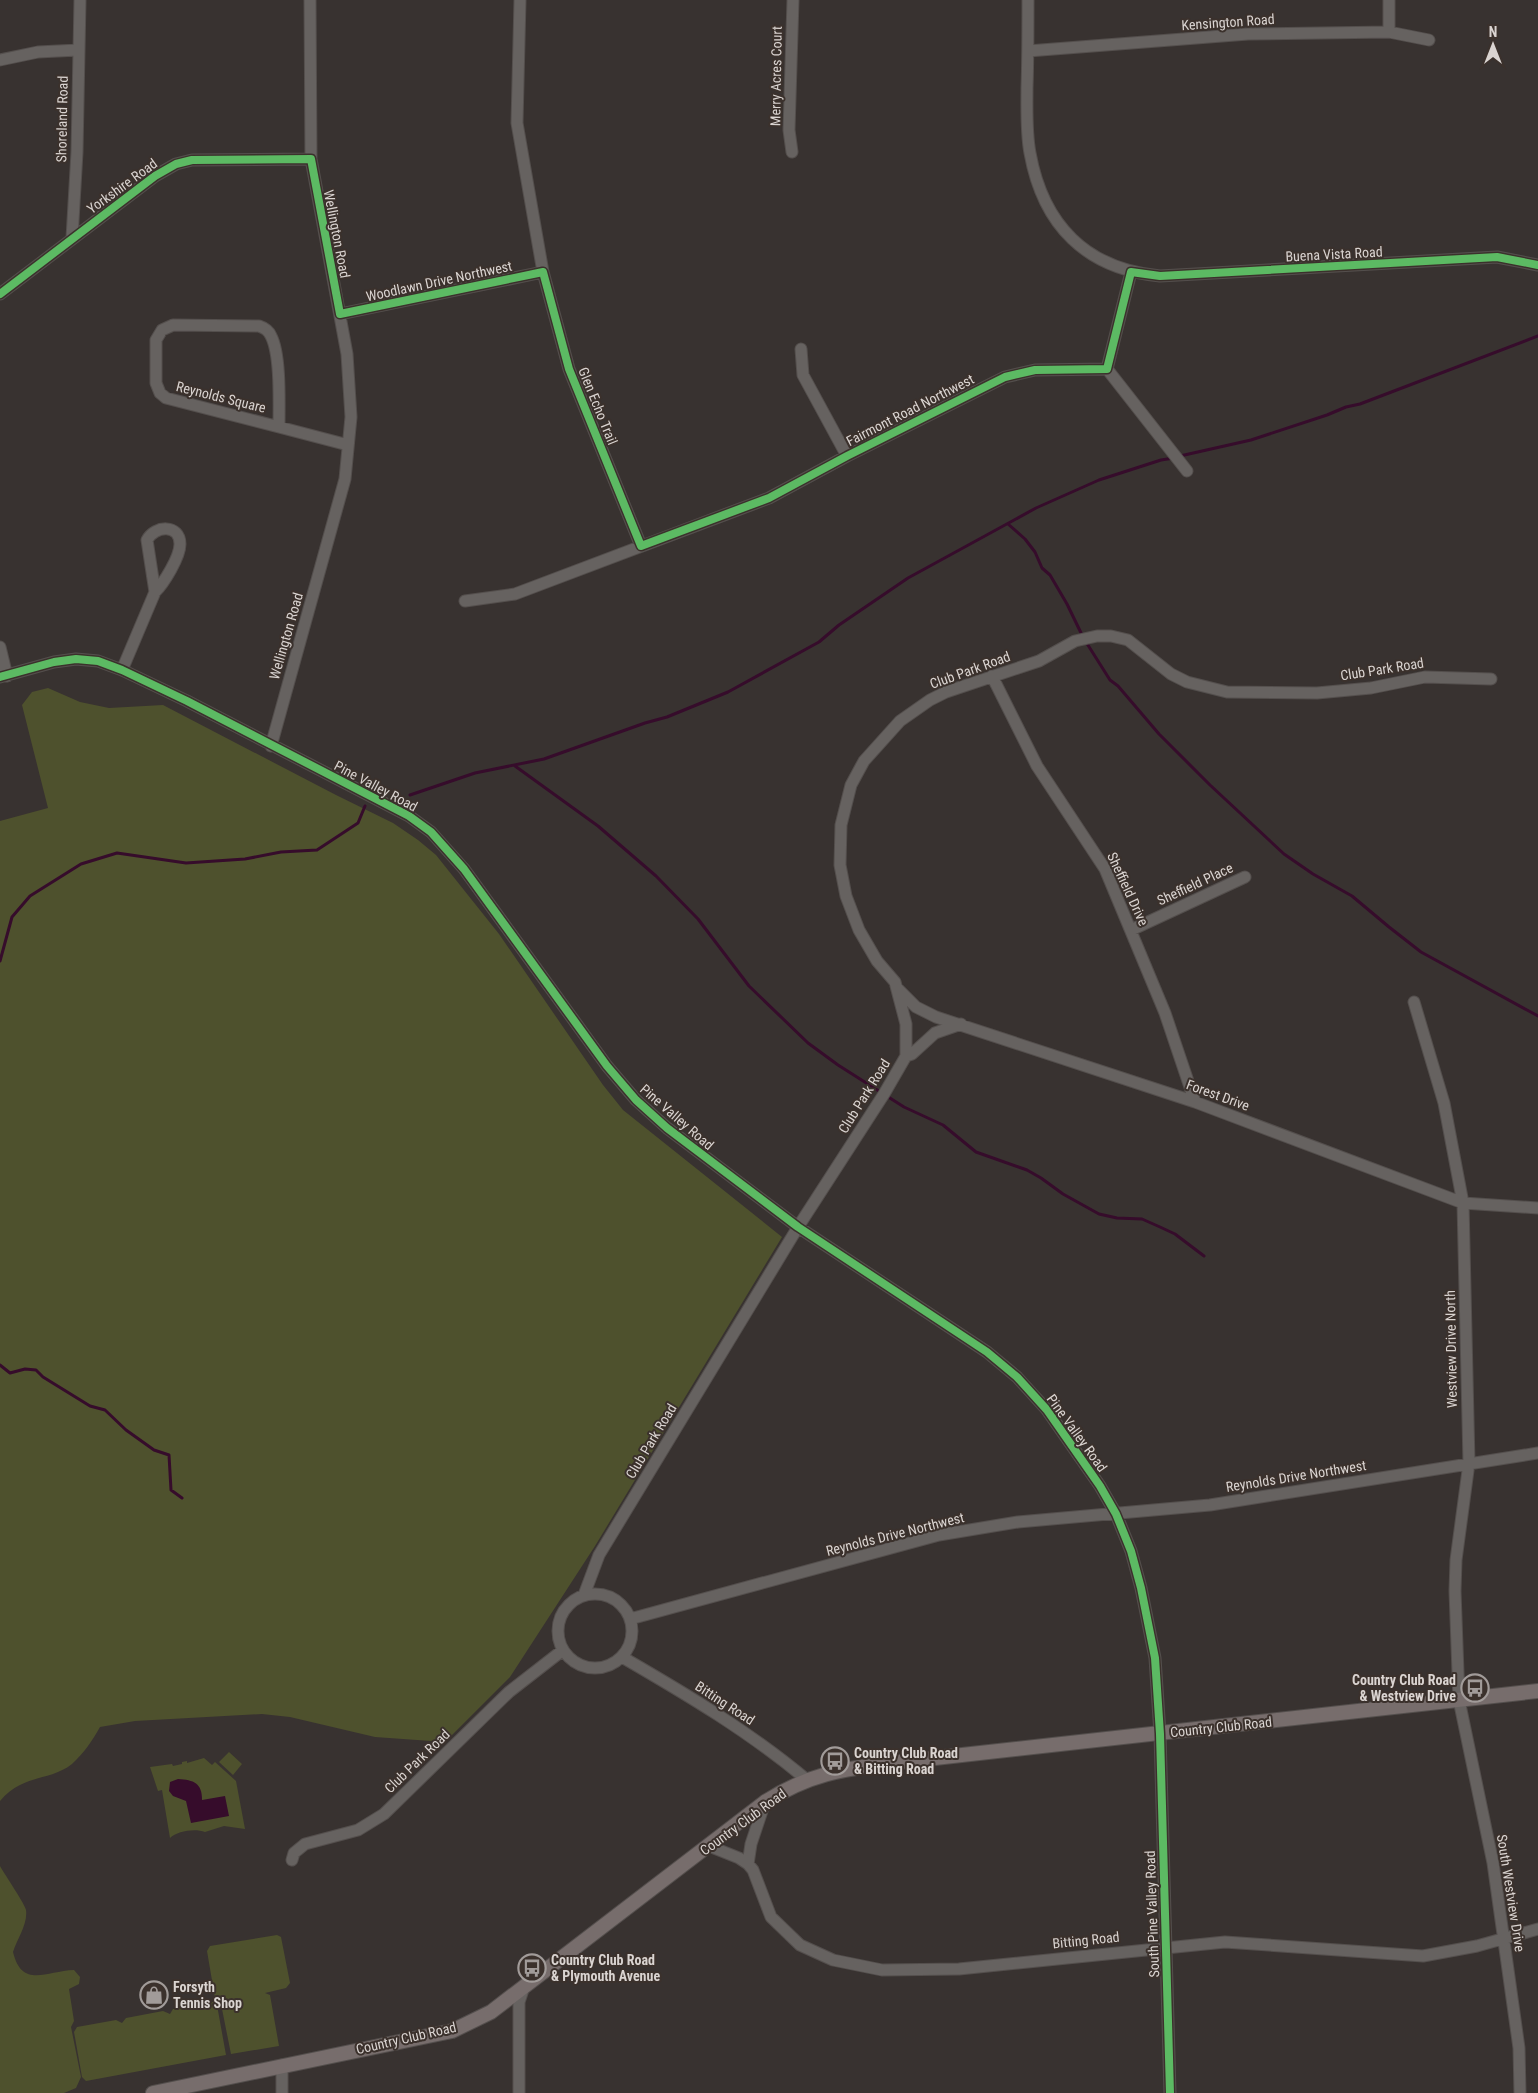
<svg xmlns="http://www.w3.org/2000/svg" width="1538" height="2093" viewBox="0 0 1538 2093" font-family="'Roboto Condensed',sans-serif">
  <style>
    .green { fill: #4e512d }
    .water { fill: #360c2b }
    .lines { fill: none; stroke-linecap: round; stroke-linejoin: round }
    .stream { stroke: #360c2b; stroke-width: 3 }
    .minor-casing { stroke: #544f4d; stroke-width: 13 }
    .major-casing { stroke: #544f4d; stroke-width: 16 }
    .minor { stroke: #666260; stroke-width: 11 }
    .major { stroke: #776d6c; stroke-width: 14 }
    .cycleway-casing { stroke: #3b312c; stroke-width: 11 }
    .cycleway { stroke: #5cba63; stroke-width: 8 }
    .labels { text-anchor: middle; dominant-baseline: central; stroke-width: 4; stroke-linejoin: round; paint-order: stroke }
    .street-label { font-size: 14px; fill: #dad4d1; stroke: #3b312c }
    .poi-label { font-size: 14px; font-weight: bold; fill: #dad4d1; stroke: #3b312c; text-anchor: start }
  </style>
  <rect width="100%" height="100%" fill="#383230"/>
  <path class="green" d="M48 688 80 702 109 708 163 705 336 795 393 823 418 840 436 855 499 934 603 1085 623 1110 782 1237 595 1546 510 1677 445 1742 375 1737 290 1717 262 1714 135 1721 100 1727C92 1741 84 1753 72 1764 49 1782 24 1773 0 1801V821L48 808 22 705 32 692Z
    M229 1752 242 1764 233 1775 219 1762Z
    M204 1758 212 1765 215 1762 236 1781 245 1829 224 1826 205 1832C195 1828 177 1831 170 1838L162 1790 158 1791 150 1767 172 1764 173 1766 182 1764V1762L187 1761V1763Z
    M0 1866C5 1875 25 1904 26 1910 28 1924 17 1939 13 1952 22 1989 46 1971 74 1970L80 1977 79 1984 69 1989 74 2021 71 2027 81 2077 76 2088 64 2093H0Z
    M277 1935 281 1937 290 1983 286 1988 265 1993 270 1995 279 2046 231 2054 221 2004 224 2000 215 1998 207 1951 210 1946Z
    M213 2002 217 2005 226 2055 86 2081 82 2077 74 2032 77 2027 116 2020 122 2023 126 2018 163 2011 170 2014 173 2009Z"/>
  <path class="water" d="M178 1779C194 1780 202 1783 202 1800L225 1796 229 1816 191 1823 186 1801 173 1796 169 1791 170 1782Z"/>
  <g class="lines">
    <path class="stream" d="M1180 456 1251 440 1327 415 1346 407 1360 404 1538 336
      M1008 524 1025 539 1035 552 1042 568 1050 575 1067 604 1083 637
      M1086 642 1110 680 1118 686 1159 734 1210 785 1284 854 1313 874 1352 896 1389 927 1421 952 1538 1016
      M515 766 598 826 656 876 698 919 749 986 808 1043 838 1065 904 1107 943 1125 976 1152 1027 1170 1041 1178 1063 1194 1099 1214 1117 1218 1142 1219 1160 1227 1175 1234 1204 1256
      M410 795 475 773 544 759 645 723 667 717 728 692 819 642 839 625 908 578 1036 508 1099 480 1161 460 1174 458
      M0 961 12 917 30 896 81 864 117 853 186 863 245 859 281 852 317 850 358 823 365 806
      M0 1365 10 1373 25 1369 36 1370 43 1377 90 1406 105 1410 126 1430 154 1450 169 1455 171 1490 182 1498"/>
    <g class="minor-casing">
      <path id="minor" d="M520 0 517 123 543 272 569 369 641 546
        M1028 0C1028 29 1028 59 1027 88 1027 109 1026 132 1030 153 1043 225 1086 269 1160 276L1497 257 1538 265
        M1389 0V32
        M1028 51 1248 34 1389 32 1429 40
        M0 60 38 52 78 50
        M792 152 789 130 793 0
        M72 238 77 152 80 0
        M0 294 155 176 176 164 192 160 311 159
        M340 314 543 272
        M173 325 259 326C265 328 269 331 271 336 281 355 279 404 279 427L166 398 160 393 156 383V340L162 330Z
        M801 349 803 375 847 456
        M1107 369 1187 471
        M1107 369 1131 272
        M279 427 348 445
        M465 601 515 594 769 498 847 456 1005 377 1035 370 1107 369
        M0 647 7 676
        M122 670 155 592 147 540C155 525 180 524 180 544 180 557 164 583 155 592
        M992 676 1037 766 1105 869 1165 1013 1195 1102
        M0 677 54 662 76 659 98 661 122 670 187 701 409 816 431 832 464 869 607 1066 636 1100 667 1128 798 1227 987 1352 1017 1377 1047 1410 1100 1486 1116 1514 1131 1551 1141 1588 1155 1658 1160 1734 1170 2093
        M271 746 345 479 351 417 347 354 311 159 310 0
        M1131 930 1245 877
        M897 988 916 1007 936 1017 1195 1102 1463 1203 1538 1208
        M1414 1002 1444 1103 1463 1203 1469 1463 1456 1560 1455 1591 1459 1700 1493 1863 1519 2048 1520 2093
        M906 1056 912 1054 935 1033 961 1024
        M558 1631a37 37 0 1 1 74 0a37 37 0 1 1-74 0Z
        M584 1595 599 1555 798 1227 884 1094 906 1056V1024L895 982 877 961 859 930 846 896 840 865 841 825 851 785 864 761 900 721 930 700 946 692 1039 661 1075 641 1097 636H1111L1128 640 1171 674 1187 682 1227 692 1317 693 1371 688 1425 677 1491 679
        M630 1619 939 1535 1018 1522 1210 1505 1538 1453
        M622 1657C686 1694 750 1732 807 1780
        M709 1846 739 1858 748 1864 753 1870 771 1917 800 1945 833 1960 882 1970 959 1969 1225 1942 1423 1956 1477 1946 1538 1929
        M292 1860 294 1853 305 1844 358 1830 384 1814 509 1692 563 1650
        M748 1864 751 1844 765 1802
        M282 2093V2065
        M519 2093V2002L524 1987"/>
    </g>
    <g class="major-casing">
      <path id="major" d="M153 2093 452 2031 491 2012 765 1802C812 1772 845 1769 899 1762L1538 1691"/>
    </g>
    <use href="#minor" class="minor"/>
    <use href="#major" class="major"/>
    <g class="cycleway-casing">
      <path id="cycleway" d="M0 294 155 176 176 164 192 160 311 159 340 314 543 272 569 369 641 546 769 498 847 456 1005 377 1035 370 1107 369 1131 272 1160 276 1497 257 1538 265
        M0 677 54 662 76 659 98 661 122 670 187 701 409 816 431 832 464 869 607 1066 636 1100 667 1128 798 1227 987 1352 1017 1377 1047 1410 1100 1486 1116 1514 1131 1551 1141 1588 1155 1658 1160 1734 1170 2093"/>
    </g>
    <use href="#cycleway" class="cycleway"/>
  </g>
  <defs>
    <g id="bus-ring" transform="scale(1.4375)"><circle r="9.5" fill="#3b312c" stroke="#a19b99" stroke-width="1.5"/><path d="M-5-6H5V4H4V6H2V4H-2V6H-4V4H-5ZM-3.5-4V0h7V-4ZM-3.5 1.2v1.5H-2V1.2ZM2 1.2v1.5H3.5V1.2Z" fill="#a19b99"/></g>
    <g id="shop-ring" transform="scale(1.4375)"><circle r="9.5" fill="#3b312c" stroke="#a19b99" stroke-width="1.5"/><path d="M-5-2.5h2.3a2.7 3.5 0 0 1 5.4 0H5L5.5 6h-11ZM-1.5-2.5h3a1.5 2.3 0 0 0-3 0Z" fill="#a19b99"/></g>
  </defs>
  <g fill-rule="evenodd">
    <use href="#bus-ring" x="1475" y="1688"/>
    <use href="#bus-ring" x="835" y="1761"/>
    <use href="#bus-ring" x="532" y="1968"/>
    <use href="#shop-ring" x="154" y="1995"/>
  </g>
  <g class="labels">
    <g class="street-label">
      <text transform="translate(1228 22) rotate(-4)">Kensington Road</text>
      <text transform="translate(776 76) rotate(-89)">Merry Acres Court</text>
      <text transform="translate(62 119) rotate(-89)">Shoreland Road</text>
      <text transform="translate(122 186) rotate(-36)">Yorkshire Road</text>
      <text transform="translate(337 234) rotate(79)">Wellington Road</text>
      <text transform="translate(1334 254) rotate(-3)">Buena Vista Road</text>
      <text transform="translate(439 281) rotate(-12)">Woodlawn Drive Northwest</text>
      <text transform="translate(221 397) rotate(14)">Reynolds Square</text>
      <text transform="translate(598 406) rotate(68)">Glen Echo Trail</text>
      <text transform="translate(910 410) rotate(-27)">Fairmont Road Northwest</text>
      <text transform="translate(286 636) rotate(-74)">Wellington Road</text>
      <text transform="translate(1382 669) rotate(-9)">Club Park Road</text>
      <text transform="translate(970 670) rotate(-20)">Club Park Road</text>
      <text transform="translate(376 786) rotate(28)">Pine Valley Road</text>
      <text transform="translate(1195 884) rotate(-25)">Sheffield Place</text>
      <text transform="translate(1128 889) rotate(65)">Sheffield Drive</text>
      <text transform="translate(1218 1095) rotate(20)">Forest Drive</text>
      <text transform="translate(864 1096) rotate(-58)">Club Park Road</text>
      <text transform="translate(677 1117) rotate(41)">Pine Valley Road</text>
      <text transform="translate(1451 1349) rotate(-91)">Westview Drive North</text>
      <text transform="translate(1077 1433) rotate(54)">Pine Valley Road</text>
      <text transform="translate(651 1441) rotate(-59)">Club Park Road</text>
      <text transform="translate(1296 1476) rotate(-9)">Reynolds Drive Northwest</text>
      <text transform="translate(895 1534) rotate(-14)">Reynolds Drive Northwest</text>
      <text transform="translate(725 1703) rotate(33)">Bitting Road</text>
      <text transform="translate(1221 1727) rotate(-6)">Country Club Road</text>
      <text transform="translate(417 1761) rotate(-44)">Club Park Road</text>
      <text transform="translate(743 1822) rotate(-36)">Country Club Road</text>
      <text transform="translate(1511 1893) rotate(81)">South Westview Drive</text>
      <text transform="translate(1152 1914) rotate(-92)">South Pine Valley Road</text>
      <text transform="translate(1086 1940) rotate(-6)">Bitting Road</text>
      <text transform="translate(406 2038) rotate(-13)">Country Club Road</text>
    </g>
    <g class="poi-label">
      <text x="1456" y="1680" text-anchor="end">Country Club Road<tspan x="1456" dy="16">&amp; Westview Drive</tspan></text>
      <text x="854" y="1753">Country Club Road<tspan x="854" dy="16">&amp; Bitting Road</tspan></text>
      <text x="551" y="1960">Country Club Road<tspan x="551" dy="16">&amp; Plymouth Avenue</tspan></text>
      <text x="173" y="1987">Forsyth<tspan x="173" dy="16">Tennis Shop</tspan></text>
    </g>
  </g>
  <g transform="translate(1493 45)" stroke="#3b312c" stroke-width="4" paint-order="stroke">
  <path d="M0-4L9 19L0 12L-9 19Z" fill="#dad4d1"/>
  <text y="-8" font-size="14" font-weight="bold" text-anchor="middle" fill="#dad4d1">N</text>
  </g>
</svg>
